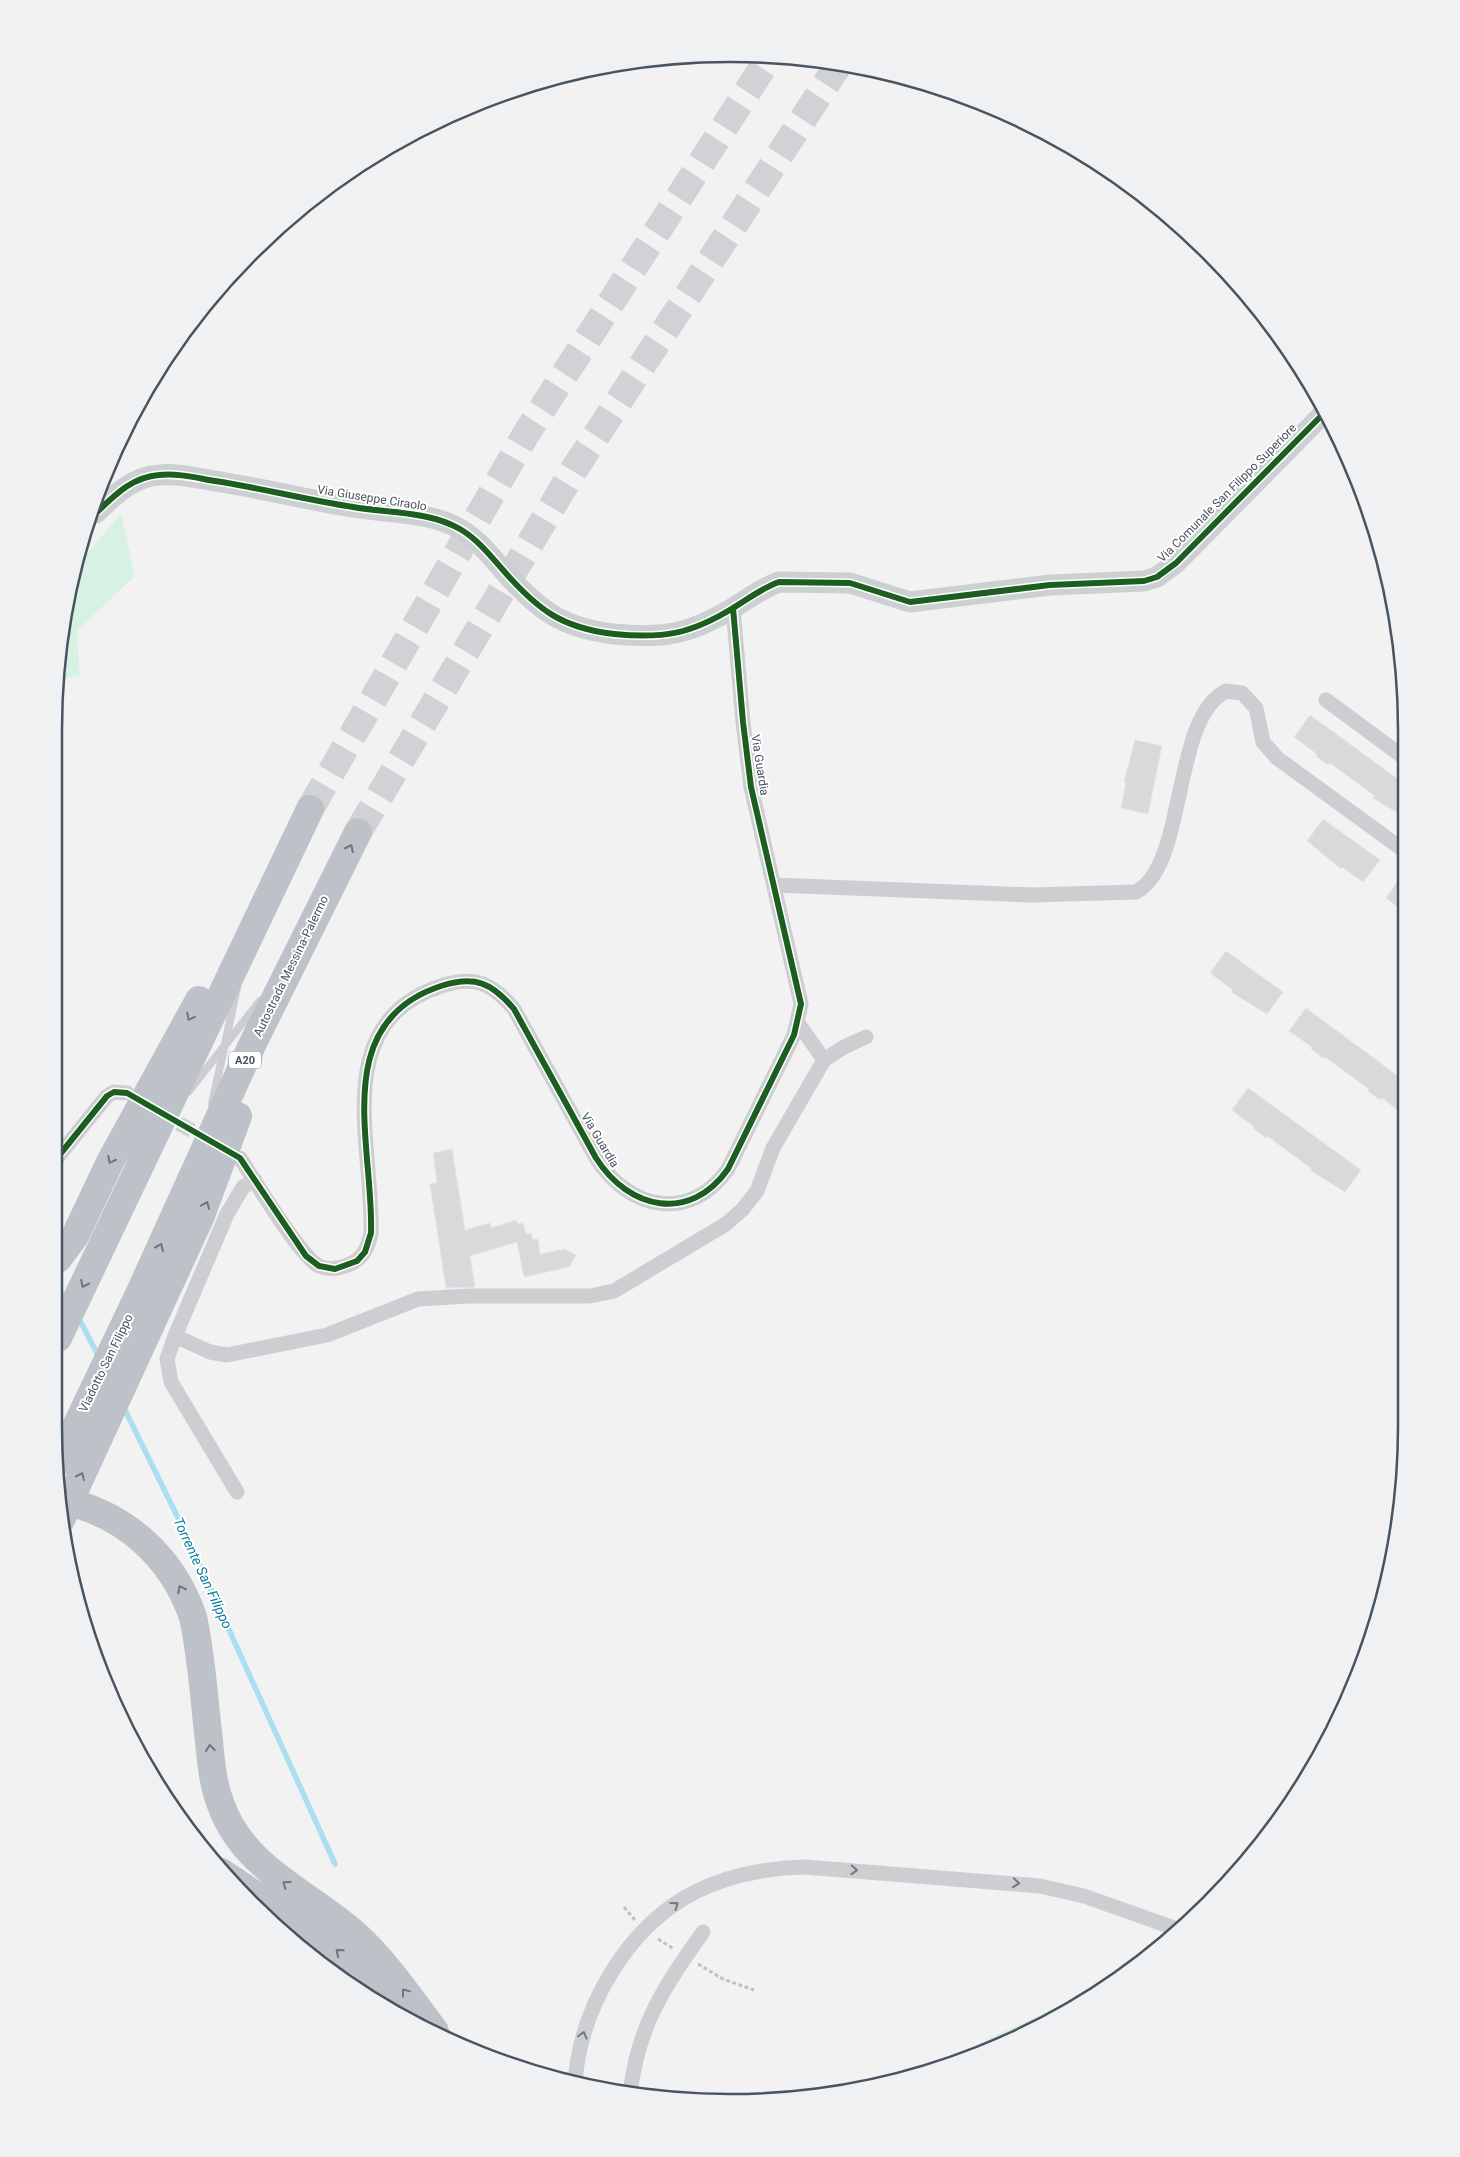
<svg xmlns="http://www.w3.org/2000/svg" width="1460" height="2157" viewBox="0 0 1460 2157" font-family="Roboto,sans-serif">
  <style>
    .green { fill: #d7f1e2 }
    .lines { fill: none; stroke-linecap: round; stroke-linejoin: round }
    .stream { stroke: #abdff0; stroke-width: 5.5 }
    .building { fill: #d9d9db; stroke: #e4e4e5 }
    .street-tunnel { stroke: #d1d2d5; stroke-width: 15; stroke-dasharray: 15 8; stroke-linecap: butt }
    .highway-tunnel { stroke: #d1d2d5; stroke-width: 28; stroke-dasharray: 28 14; stroke-linecap: butt }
    .path { stroke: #b9c6c2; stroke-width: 3; stroke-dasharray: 4 2.5; stroke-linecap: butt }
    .lane { stroke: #ccced1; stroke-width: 8 }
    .street { stroke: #ccced1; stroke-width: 15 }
    .secondary { stroke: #cdd0d3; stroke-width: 21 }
    .highway { stroke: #bdc2c8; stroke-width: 28 }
    .cycleway-casing { stroke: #fff; stroke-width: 9 }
    .cycleway { stroke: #1b5e20; stroke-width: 6 }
    .oneway { stroke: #6b757f }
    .oneway2 { stroke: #707982 }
    .labels { text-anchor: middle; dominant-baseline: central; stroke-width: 4; stroke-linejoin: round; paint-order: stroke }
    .shield { fill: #fff; stroke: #7f8790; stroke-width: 1 }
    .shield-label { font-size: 11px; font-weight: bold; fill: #485460 }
    .street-label { font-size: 12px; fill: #485460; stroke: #fff }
    .water-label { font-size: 14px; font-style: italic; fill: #0a7da3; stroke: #fff }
    .rim { fill: none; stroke: #485460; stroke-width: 2.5 }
  </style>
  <rect width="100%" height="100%" fill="#f3f2f2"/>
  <path class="green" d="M121 513 135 576 77 631 80 676 59 679 67 598 78 565Z
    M1073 2009 989 2052 967 2058 989 2038 1047 2012Z"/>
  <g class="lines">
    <path class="stream" d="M58 1289 67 1301
      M77 1315 99 1357
      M123 1406 183 1528 335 1864"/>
  </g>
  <path class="building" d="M1310 715 1406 785V818L1373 798 1375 796 1330 763 1328 765 1316 756 1317 754 1294 737Z
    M1135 740 1162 746 1148 814 1121 808 1126 783 1124 782Z
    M1323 819 1380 860 1363 882 1342 867 1341 869 1307 841Z
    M1406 870V913L1386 898Z
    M1226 951 1283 992 1267 1014 1231 992 1233 990 1210 973Z
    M1306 1008 1406 1082V1116L1382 1098 1380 1100 1368 1091 1369 1089 1325 1057 1323 1058 1311 1049 1312 1047 1289 1031Z
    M1248 1088 1361 1170 1345 1192 1310 1170 1311 1168 1267 1136 1266 1138 1253 1128 1254 1127 1232 1110Z
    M452 1149 465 1230 490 1223 491 1228 516 1220 518 1224 523 1223 526 1234 531 1233 533 1240 538 1239 540 1254 565 1249 576 1255 569 1267 524 1277 517 1242 470 1256 475 1287 446 1288 430 1184 437 1182 433 1153Z"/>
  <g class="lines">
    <path class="street-tunnel" d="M159 1112 215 1144"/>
    <path class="highway-tunnel" d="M310 809 526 434 769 58
      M358 832 575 468 839 64"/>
    <path class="path" d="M624 1907 635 1920
      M658 1939 674 1949
      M698 1964 723 1979 754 1990"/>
    <path class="lane" d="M188 1092 260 1001
      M212 1104 237 988"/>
    <path class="street" d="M1326 700 1406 759
      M774 885 1032 895 1136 892C1188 864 1171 719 1226 691L1242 693 1256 708 1263 742 1277 758 1406 852
      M798 1023 824 1060
      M57 1158 107 1096 114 1092 127 1093
      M240 1158C254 1179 300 1257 319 1266 328 1270 338 1269 348 1265 363 1259 368 1248 371 1233 374 1146 328 1023 441 986 475 975 492 983 514 1009L596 1158C629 1210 690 1223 728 1169L794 1035 801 1004 751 787 743 722 733 608
      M175 1336 210 1352 227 1355 327 1335 418 1299 469 1296H590L614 1291 726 1224 743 1209 757 1191 773 1148 824 1060 844 1047 866 1037
      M237 1492 171 1382 167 1359 175 1336 227 1214 243 1187 255 1180
      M575 2083C580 2008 627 1927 695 1892 729 1875 767 1868 805 1867L1040 1886 1084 1896 1177 1929
      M630 2094C638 2025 664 1987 703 1932"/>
    <path class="secondary" d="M96 513C115 495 132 477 159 475 178 473 197 478 215 481 261 488 307 500 353 507 387 513 429 511 460 529 477 539 490 555 503 570 537 609 561 628 614 634 663 639 691 634 733 608 748 599 762 588 779 582L850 583 910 602 1050 585 1144 581 1157 577 1176 563 1324 413"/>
    <path class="highway" d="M58 1259 75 1236 110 1162 199 1000
      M58 1338 310 809
      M59 1462 140 1292 252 1045 358 832
      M59 1500C123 1512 172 1556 193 1617 202 1658 204 1700 209 1741 211 1763 213 1785 221 1805 244 1869 308 1892 355 1934 386 1962 410 1998 435 2031
      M61 1520 200 1218 238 1116
      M221 1872 325 1941 356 1967 383 2001"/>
    <g class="cycleway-casing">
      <path id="cycleway" d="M96 513C115 495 132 477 159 475 178 473 197 478 215 481 261 488 307 500 353 507 387 513 429 511 460 529 477 539 490 555 503 570 537 609 561 628 614 634 663 639 691 634 733 608 748 599 762 588 779 582L850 583 910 602 1050 585 1144 581 1157 577 1176 563 1324 413
        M57 1158 107 1096 114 1092 127 1093 240 1158 306 1256 319 1266 335 1269 357 1261 365 1252 371 1233C374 1146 328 1023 441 986 475 975 492 983 514 1009L596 1158C629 1210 690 1223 728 1169L794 1035 801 1004 751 787 743 722 733 608"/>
    </g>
    <use href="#cycleway" class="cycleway"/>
  </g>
  <defs><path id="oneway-chevron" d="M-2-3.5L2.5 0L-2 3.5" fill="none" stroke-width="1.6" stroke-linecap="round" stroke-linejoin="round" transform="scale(1.25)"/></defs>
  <g class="oneway">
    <use href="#oneway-chevron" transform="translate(350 848) rotate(-63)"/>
    <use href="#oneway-chevron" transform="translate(190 1017) rotate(118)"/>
    <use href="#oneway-chevron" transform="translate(111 1160) rotate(117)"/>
    <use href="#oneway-chevron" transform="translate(206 1205) rotate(-68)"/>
    <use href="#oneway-chevron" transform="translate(160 1247) rotate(-66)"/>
    <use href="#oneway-chevron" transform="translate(84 1284) rotate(115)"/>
    <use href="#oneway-chevron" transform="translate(81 1476) rotate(-65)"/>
    <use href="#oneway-chevron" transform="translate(181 1589) rotate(-117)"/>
    <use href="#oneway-chevron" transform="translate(210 1748) rotate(-97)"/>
    <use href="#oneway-chevron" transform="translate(286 1884) rotate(-144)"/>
    <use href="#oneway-chevron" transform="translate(339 1952) rotate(-140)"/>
    <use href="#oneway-chevron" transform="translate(405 1992) rotate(-127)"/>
  </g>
  <g class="oneway2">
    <use href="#oneway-chevron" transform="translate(854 1870) rotate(3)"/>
    <use href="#oneway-chevron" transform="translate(1016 1883) rotate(6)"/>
    <use href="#oneway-chevron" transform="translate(675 1905) rotate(-36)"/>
    <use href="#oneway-chevron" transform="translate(583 2035) rotate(-74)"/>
  </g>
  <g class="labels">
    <rect class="shield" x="229" y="1051.5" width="32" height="17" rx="4"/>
    <g class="shield-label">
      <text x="245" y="1060">A20</text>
    </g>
    <g class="street-label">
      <text transform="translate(1227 493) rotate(-45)">Via Comunale San Filippo Superiore</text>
      <text transform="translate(372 498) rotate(9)">Via Giuseppe Ciraolo</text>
      <text transform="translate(760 765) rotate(81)">Via Guardia</text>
      <text transform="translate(291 966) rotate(-64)">Autostrada Messina-Palermo</text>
      <text transform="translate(600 1140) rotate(59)">Via Guardia</text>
      <text transform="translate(106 1363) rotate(-64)">Viadotto San Filippo</text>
    </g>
    <g class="water-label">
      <text transform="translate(203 1573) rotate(65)">Torrente San Filippo</text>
    </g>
  </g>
  <path d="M0 0H1460V2157H0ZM730 62H730A668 668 0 0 1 1398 730V1426A668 668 0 0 1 730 2094H730A668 668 0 0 1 62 1426V730A668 668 0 0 1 730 62Z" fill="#f0f1f2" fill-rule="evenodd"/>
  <path class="rim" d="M730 62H730A668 668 0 0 1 1398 730V1426A668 668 0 0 1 730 2094H730A668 668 0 0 1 62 1426V730A668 668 0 0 1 730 62Z"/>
</svg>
